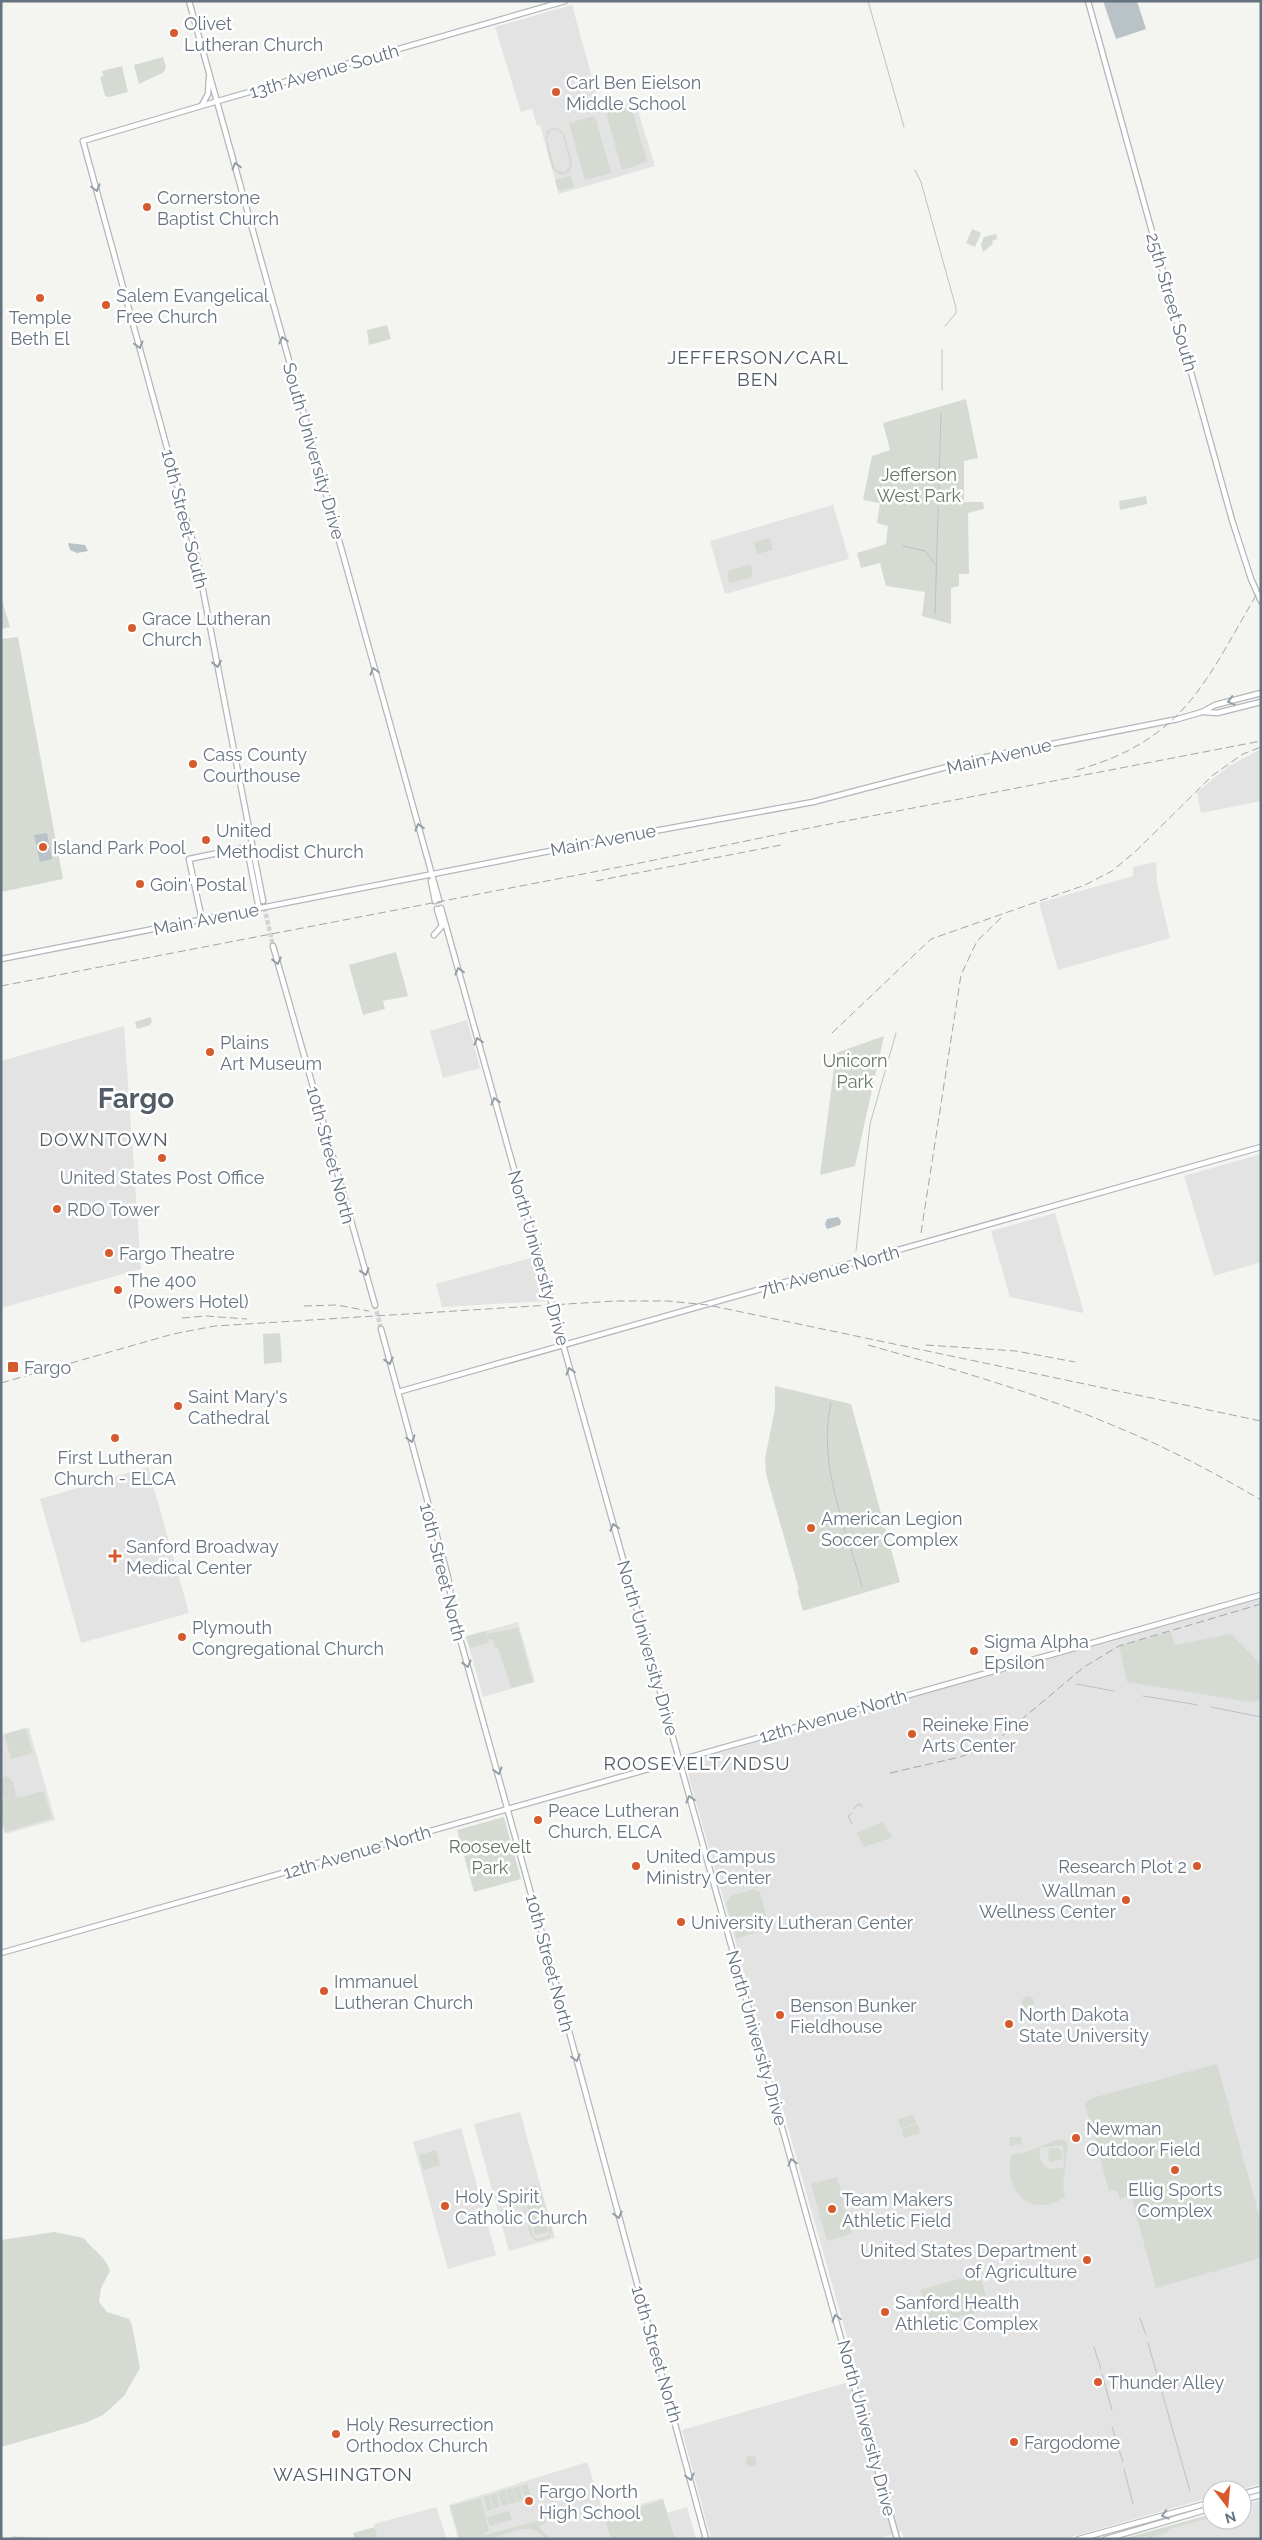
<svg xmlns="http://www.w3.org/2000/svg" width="1262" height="2540" viewBox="0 0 1262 2540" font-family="Raleway,sans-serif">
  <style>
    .built { fill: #e2e3e2 }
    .green { fill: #d5dbd2; fill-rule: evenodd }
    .water { fill: #b9c3c7 }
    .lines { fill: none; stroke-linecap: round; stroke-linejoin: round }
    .stream { stroke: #b9c3c7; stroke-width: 1 }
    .primary-tunnel { stroke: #d0d4d5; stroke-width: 4.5; stroke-dasharray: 4.5 2; stroke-linecap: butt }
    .secondary-casing { stroke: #b2b6ba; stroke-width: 7 }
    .primary-casing { stroke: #b3b6ba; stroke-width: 7 }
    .secondary { stroke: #fff; stroke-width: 4.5 }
    .primary { stroke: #fff; stroke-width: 4.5 }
    .rail { stroke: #a1a6ab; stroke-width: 1; stroke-dasharray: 8 4; stroke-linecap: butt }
    .oneway { stroke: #939da6 }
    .poi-dot { fill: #d65a2e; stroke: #fff; stroke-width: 2 }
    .labels { text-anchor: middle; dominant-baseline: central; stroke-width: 5; stroke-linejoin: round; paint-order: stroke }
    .poi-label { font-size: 18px; fill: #657380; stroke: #fff; text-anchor: start }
    .street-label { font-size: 18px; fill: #657380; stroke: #fff }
    .park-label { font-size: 18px; fill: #677763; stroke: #fff }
    .neighbourhood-label { font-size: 19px; letter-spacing: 1px; fill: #525c65; stroke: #fff }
    .town-label { font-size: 28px; font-weight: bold; fill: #525c65; stroke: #fff }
  </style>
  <rect width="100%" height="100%" fill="#f4f4f1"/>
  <path class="built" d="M572 5 601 110 635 101 655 166 559 194 540 125 537 126 532 109 521 112 495 27Z
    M833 505 849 559 725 594 710 541Z
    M1261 749V801L1201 813 1197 792 1229 766Z
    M1156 862 1157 883 1170 938 1058 970 1039 903 1133 876V867Z
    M467 1020 480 1068 443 1078 430 1031Z
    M124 1026 141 1269 1 1308V1061Z
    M1261 1154V1262L1214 1276 1184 1176Z
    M1055 1213 1083 1309V1313L1010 1297 991 1231Z
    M534 1257 546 1301 442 1307 436 1284Z
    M148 1467 189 1613 81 1643 40 1499Z
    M1261 1598V2484L1238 2490H1212V2497L1064 2539H904L902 2532 877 2539H711L682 2430 859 2379 685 1763Z
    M518 1622 535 1682 483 1697 466 1636Z
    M29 1728 55 1820 5 1834 1 1823V1736Z
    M520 2112 555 2238 509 2251 474 2124Z
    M461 2128 496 2255 448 2269 413 2142Z
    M587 2462 604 2514 663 2498 667 2513 687 2507 696 2539H458L449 2505Z
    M1261 2500V2539H1126L1212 2514V2520H1242V2505Z
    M436 2507 447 2539H378L374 2524Z"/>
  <path class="green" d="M163 57 166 67 164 72 139 84 134 65Z
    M122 66 128 92 109 97 105 96 100 77 103 76 102 71Z
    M631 106 647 162 622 170 606 113Z
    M595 116 611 173 585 180 569 123Z
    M552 128H558C566 133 566 141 568 149 570 154 572 159 572 164 573 173 562 178 556 172 549 167 544 138 547 131ZM552 130H558L563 135 570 164 565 173 555 169 547 140 549 133Z
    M571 176 574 187 558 191 555 180Z
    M972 229 981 233 975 247 966 243Z
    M996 234 997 239 992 241 993 244 983 252 981 244 984 237Z
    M387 325 391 339 369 345 367 330Z
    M966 399 978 458 964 461V502H983L984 509 968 513 969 574H959V586L951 588V624L922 616 925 592 886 586 880 563 861 568 857 553 886 544 888 526 877 523 880 503 863 500 872 456 890 450 883 423Z
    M1146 496 1147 504 1120 510 1119 501Z
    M770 538 773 550 757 554 754 542Z
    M749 565 752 567V577L731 583 728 581V571Z
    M1 597 10 627 1 629Z
    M18 637 63 879 1 892V639Z
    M396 952 408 996 383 1001 385 1009 363 1015 349 965Z
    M150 1017 152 1021 150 1025 137 1029 135 1022Z
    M884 1036 855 1166 820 1175 836 1053Z
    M280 1333 282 1362 264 1364 263 1334Z
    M775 1386 851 1404 900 1582 803 1611 797 1590 799 1589 766 1474 765 1459 775 1408Z
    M518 1628 533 1682 511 1688 498 1648 495 1649 493 1639 489 1640 487 1634Z
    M486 1631 489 1643 470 1648 466 1637Z
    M1171 1632 1175 1645 1231 1634 1261 1664V1700L1250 1702 1127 1682 1119 1646Z
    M26 1728 33 1753 11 1759 4 1734Z
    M7 1776 13 1782 16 1794 14 1795 18 1798 44 1791 52 1818 5 1832 1 1818V1800L10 1797 3 1798 1 1778Z
    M504 1817 521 1879 474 1892 457 1830Z
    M882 1822 893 1837 864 1847 857 1833Z
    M754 1889 760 1892 769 1928 736 1939 726 1903 731 1896Z
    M822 1917 823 1922 804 1928 803 1923Z
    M1022 2002a6 6 0 1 1 12 0a6 6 0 1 1-12 0Z
    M1217 2064 1261 2222V2258L1156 2288 1131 2196 1120 2199 1117 2190 1109 2191 1085 2104 1092 2098Z
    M913 2115 917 2123 901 2128 898 2119Z
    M918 2124 920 2133 904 2138 901 2129Z
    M1010 2137H1021L1022 2144 1010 2146Z
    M1059 2139 1066 2141 1068 2146 1063 2184 1065 2197C1031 2220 1001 2190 1012 2154L1023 2153ZM1063 2145 1064 2167C1049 2173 1037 2165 1040 2148Z
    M1049 2148H1058L1061 2150 1062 2159 1051 2162 1048 2160Z
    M436 2150 440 2165 423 2170 419 2155Z
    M837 2177 852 2234 827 2241 811 2184Z
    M535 2185 540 2189 552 2232 549 2238 536 2241 531 2236 519 2193 521 2189ZM534 2188 539 2191 550 2231 548 2236 537 2239 533 2236 522 2195 523 2192Z
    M538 2194 549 2232 535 2235 524 2197Z
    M54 2232 84 2238C92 2250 106 2256 110 2271L101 2288 99 2302 107 2312 129 2319 132 2325 140 2368 124 2396 103 2415 85 2423 1 2447V2240Z
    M980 2273 989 2309 930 2325 920 2290Z
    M745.5 2461a5.5 5.5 0 1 1 11 0a5.5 5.5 0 1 1-11 0Z
    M528 2484 531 2498 525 2500 521 2486Z
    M520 2486 523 2500 517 2502 513 2488Z
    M512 2488 516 2502 510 2504 506 2490Z
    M505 2490 509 2504 502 2506 498 2492Z
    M497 2493 500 2507 494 2508 490 2495Z
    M489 2495 493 2509 487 2511 483 2497Z
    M481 2498 489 2531 481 2536 545 2519 546 2523 538 2526 551 2539H545C530 2519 510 2535 491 2538 481 2540 470 2539 460 2539L450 2506Z
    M663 2500 675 2539H611L605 2519 606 2516Z
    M509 2511 512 2520 490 2526 487 2517Z
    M1212 2514V2517L1169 2529 1167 2533 1149 2538 1147 2536 1122 2539Z
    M375 2527 378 2539H355L353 2533Z"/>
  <path class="water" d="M1103 1H1137L1146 29 1116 39Z
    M68 543 85 545 88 551 77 553 70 550Z
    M47 833 52 859 40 862 34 835Z
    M838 1217 841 1221 840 1225 827 1229 825 1224 827 1219Z"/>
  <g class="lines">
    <path class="stream" d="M868 1 904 127
      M915 170 921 182 956 308V313L945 326
      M942 390V350
      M903 546 925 551 935 564
      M935 614 941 414
      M856 1251 870 1124 896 1033
      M831 1403C817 1465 846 1527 862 1586
      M1076 1684 1114 1691
      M1143 1696 1198 1705
      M1211 1707 1261 1717
      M854 1809 858 1804 862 1806
      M852 1824 848 1816 852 1813
      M1140 2318 1146 2335
      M1148 2343 1190 2491
      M1094 2347 1101 2369
      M1102 2374 1112 2410
      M1112 2427 1123 2462
      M1124 2469 1133 2504
      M12 2537 58 2539"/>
    <path class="primary-tunnel" d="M263 901 273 946
      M375 1305 381 1329"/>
    <g class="secondary-casing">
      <path id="secondary" d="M1088 1 1232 520 1251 579 1261 601
        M218 101 565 1
        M398 1392 1261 1147
        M1 1953 1261 1595"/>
    </g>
    <g class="primary-casing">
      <path id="primary" d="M189 1 439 900
        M218 101 83 141 196 554 263 901
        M202 105 208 94 209 77
        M1204 712 1217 713 1261 702
        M252 846 248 853 259 909
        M431 881 435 901
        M441 908 897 2539
        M202 920 189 859 252 846
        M434 935 442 926 437 909
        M273 946 375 1305
        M1 959 616 838 813 802 981 758 1178 719 1202 712 1215 705 1261 693
        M381 1329 448 1577 454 1617 563 2009 706 2539
        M1242 2494 1261 2489
        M1242 2500 1261 2495
        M1079 2539 1212 2502
        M1106 2539 1212 2508"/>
    </g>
    <use href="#secondary" class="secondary"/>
    <use href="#primary" class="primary"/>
    <path class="rail" d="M1077 770C1188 739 1207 677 1261 587
      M596 881 781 845
      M1 986 635 864 804 829 1261 741
      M832 1033 931 939 1085 885 1112 871 1136 851 1213 775 1243 754 1261 747
      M921 1233 961 975 977 941 1003 916
      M304 1306 337 1305 369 1311
      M182 1318 206 1316 247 1319
      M868 1345C953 1369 1038 1393 1119 1428 1168 1448 1215 1473 1261 1500
      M926 1345 1016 1351 1075 1362
      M1 1383 173 1334 215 1326 615 1301H668L708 1305 1261 1421
      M890 1773 960 1757 990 1746 1084 1667 1119 1646 1261 1604"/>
  </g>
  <defs><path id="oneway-chevron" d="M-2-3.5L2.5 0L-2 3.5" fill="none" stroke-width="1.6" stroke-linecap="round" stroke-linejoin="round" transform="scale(1.25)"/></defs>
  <g class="oneway">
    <use href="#oneway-chevron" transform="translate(236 166) rotate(-105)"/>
    <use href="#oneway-chevron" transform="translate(96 188) rotate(74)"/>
    <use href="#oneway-chevron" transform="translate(283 340) rotate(-105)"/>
    <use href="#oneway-chevron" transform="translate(139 345) rotate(75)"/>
    <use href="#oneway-chevron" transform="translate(217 664) rotate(79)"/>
    <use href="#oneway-chevron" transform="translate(374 671) rotate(-106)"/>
    <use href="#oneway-chevron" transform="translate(1231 701) rotate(165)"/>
    <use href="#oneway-chevron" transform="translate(419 827) rotate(-106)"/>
    <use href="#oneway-chevron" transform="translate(277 961) rotate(76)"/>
    <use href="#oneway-chevron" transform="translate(459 971) rotate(-105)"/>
    <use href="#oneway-chevron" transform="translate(478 1041) rotate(-106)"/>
    <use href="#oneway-chevron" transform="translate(495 1101) rotate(-106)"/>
    <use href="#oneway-chevron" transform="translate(365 1272) rotate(73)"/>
    <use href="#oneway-chevron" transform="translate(389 1361) rotate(76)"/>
    <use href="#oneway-chevron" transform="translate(570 1371) rotate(-106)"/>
    <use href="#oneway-chevron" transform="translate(411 1439) rotate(74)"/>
    <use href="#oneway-chevron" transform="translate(614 1527) rotate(-106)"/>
    <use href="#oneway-chevron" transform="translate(467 1664) rotate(74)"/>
    <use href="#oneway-chevron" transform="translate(498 1771) rotate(74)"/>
    <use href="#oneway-chevron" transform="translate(690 1799) rotate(-106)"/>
    <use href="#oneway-chevron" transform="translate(576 2058) rotate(75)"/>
    <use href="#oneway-chevron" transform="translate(792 2162) rotate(-106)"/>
    <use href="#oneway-chevron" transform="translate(618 2215) rotate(75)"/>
    <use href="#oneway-chevron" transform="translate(836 2318) rotate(-106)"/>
    <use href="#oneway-chevron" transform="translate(690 2477) rotate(75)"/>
    <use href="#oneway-chevron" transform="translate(1165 2515) rotate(165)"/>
  </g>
  <g class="poi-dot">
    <circle cx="174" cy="33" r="5"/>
    <circle cx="556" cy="92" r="5"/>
    <circle cx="147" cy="207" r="5"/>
    <circle cx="40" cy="298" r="5"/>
    <circle cx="106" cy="305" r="5"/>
    <circle cx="132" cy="628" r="5"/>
    <circle cx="193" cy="764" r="5"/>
    <circle cx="206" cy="840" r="5"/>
    <circle cx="43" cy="847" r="5"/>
    <circle cx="140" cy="884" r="5"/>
    <circle cx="210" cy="1052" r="5"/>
    <circle cx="162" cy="1158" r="5"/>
    <circle cx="57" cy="1209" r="5"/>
    <circle cx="109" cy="1253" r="5"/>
    <circle cx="118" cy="1290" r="5"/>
    <rect x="7" y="1361" width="12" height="12" rx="2.5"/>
    <circle cx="178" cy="1406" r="5"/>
    <circle cx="115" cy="1438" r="5"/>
    <circle cx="811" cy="1528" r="5"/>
    <path d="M112.5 1548.5h5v5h5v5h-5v5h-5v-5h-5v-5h5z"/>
    <circle cx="182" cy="1637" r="5"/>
    <circle cx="974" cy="1651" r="5"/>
    <circle cx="912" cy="1734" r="5"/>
    <circle cx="538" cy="1820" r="5"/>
    <circle cx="636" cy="1866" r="5"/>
    <circle cx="1197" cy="1866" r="5"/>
    <circle cx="1126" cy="1900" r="5"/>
    <circle cx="681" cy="1922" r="5"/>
    <circle cx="324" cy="1991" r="5"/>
    <circle cx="780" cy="2015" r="5"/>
    <circle cx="1009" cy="2024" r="5"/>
    <circle cx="1076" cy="2138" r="5"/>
    <circle cx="1175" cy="2170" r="5"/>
    <circle cx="445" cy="2206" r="5"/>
    <circle cx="832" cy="2209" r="5"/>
    <circle cx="1087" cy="2260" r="5"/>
    <circle cx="885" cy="2312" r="5"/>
    <circle cx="1098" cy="2382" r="5"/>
    <circle cx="336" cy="2434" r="5"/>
    <circle cx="1014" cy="2442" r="5"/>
    <circle cx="529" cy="2501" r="5"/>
  </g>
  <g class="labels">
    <g class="poi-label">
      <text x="184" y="23">Olivet<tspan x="184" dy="21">Lutheran Church</tspan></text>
      <text x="566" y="82">Carl Ben Eielson<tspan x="566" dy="21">Middle School</tspan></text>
      <text x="157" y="197">Cornerstone<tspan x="157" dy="21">Baptist Church</tspan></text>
      <text x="116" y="295">Salem Evangelical<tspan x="116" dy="21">Free Church</tspan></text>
      <text x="40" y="317" text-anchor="middle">Temple<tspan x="40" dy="21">Beth El</tspan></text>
      <text x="142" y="618">Grace Lutheran<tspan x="142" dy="21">Church</tspan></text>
      <text x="203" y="754">Cass County<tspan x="203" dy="21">Courthouse</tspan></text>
      <text x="216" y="830">United<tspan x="216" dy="21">Methodist Church</tspan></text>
      <text x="53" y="847">Island Park Pool</text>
      <text x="150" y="884">Goin' Postal</text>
      <text x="220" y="1042">Plains<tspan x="220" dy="21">Art Museum</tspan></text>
      <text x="162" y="1177" text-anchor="middle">United States Post Office</text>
      <text x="67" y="1209">RDO Tower</text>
      <text x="119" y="1253">Fargo Theatre</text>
      <text x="128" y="1280">The 400<tspan x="128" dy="21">(Powers Hotel)</tspan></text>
      <text x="24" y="1367">Fargo</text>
      <text x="188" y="1396">Saint Mary's<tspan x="188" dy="21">Cathedral</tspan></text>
      <text x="115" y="1457" text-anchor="middle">First Lutheran<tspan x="115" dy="21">Church - ELCA</tspan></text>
      <text x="821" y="1518">American Legion<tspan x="821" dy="21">Soccer Complex</tspan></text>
      <text x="126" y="1546">Sanford Broadway<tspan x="126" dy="21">Medical Center</tspan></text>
      <text x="192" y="1627">Plymouth<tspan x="192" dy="21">Congregational Church</tspan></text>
      <text x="984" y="1641">Sigma Alpha<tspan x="984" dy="21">Epsilon</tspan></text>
      <text x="922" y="1724">Reineke Fine<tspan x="922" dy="21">Arts Center</tspan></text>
      <text x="548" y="1810">Peace Lutheran<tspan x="548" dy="21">Church, ELCA</tspan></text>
      <text x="646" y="1856">United Campus<tspan x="646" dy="21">Ministry Center</tspan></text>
      <text x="1187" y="1866" text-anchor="end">Research Plot 2</text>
      <text x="1116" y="1890" text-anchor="end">Wallman<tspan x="1116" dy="21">Wellness Center</tspan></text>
      <text x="691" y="1922">University Lutheran Center</text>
      <text x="334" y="1981">Immanuel<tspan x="334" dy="21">Lutheran Church</tspan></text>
      <text x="790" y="2005">Benson Bunker<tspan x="790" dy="21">Fieldhouse</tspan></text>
      <text x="1019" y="2014">North Dakota<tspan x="1019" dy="21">State University</tspan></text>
      <text x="1086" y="2128">Newman<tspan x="1086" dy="21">Outdoor Field</tspan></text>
      <text x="1175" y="2189" text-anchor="middle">Ellig Sports<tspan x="1175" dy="21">Complex</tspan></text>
      <text x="455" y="2196">Holy Spirit<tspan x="455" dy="21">Catholic Church</tspan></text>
      <text x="842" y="2199">Team Makers<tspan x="842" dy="21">Athletic Field</tspan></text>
      <text x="1077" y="2250" text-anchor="end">United States Department<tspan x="1077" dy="21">of Agriculture</tspan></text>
      <text x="895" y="2302">Sanford Health<tspan x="895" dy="21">Athletic Complex</tspan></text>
      <text x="1108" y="2382">Thunder Alley</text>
      <text x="346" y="2424">Holy Resurrection<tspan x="346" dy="21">Orthodox Church</tspan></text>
      <text x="1024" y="2442">Fargodome</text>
      <text x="539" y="2491">Fargo North<tspan x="539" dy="21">High School</tspan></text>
    </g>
    <g class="street-label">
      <text transform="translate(324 71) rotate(-16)">13th Avenue South</text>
      <text transform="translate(1172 302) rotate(74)">25th Street South</text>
      <text transform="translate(314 451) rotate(74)">South University Drive</text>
      <text transform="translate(185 519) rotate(76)">10th Street South</text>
      <text transform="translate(999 756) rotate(-13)">Main Avenue</text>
      <text transform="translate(603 840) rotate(-11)">Main Avenue</text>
      <text transform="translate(206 919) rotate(-11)">Main Avenue</text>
      <text transform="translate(331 1155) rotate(75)">10th Street North</text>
      <text transform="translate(539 1258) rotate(74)">North University Drive</text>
      <text transform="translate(829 1271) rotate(-16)">7th Avenue North</text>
      <text transform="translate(443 1572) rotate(76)">10th Street North</text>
      <text transform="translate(648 1648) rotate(74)">North University Drive</text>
      <text transform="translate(833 1716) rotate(-16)">12th Avenue North</text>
      <text transform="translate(357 1852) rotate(-16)">12th Avenue North</text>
      <text transform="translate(550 1963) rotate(75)">10th Street North</text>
      <text transform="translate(757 2038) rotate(74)">North University Drive</text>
      <text transform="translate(657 2354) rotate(74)">10th Street North</text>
      <text transform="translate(867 2428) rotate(75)">North University Drive</text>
    </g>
    <g class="park-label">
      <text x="919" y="474">Jefferson<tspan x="919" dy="21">West Park</tspan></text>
      <text x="855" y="1060">Unicorn<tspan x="855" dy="21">Park</tspan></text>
      <text x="490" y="1846">Roosevelt<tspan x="490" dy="21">Park</tspan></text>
    </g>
    <g class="neighbourhood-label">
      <text x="758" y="357">JEFFERSON/CARL<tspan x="758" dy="22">BEN</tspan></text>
      <text x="104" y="1139">DOWNTOWN</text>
      <text x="697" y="1763">ROOSEVELT/NDSU</text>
      <text x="343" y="2474">WASHINGTON</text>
    </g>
    <g class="town-label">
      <text x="136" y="1098">Fargo</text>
    </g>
  </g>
  <rect width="1262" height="2540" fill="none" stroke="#657380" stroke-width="5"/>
  <g transform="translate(1227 2505) rotate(164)"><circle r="24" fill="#ffffff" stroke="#c1c7cc"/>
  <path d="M0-4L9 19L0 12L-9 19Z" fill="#d65a2e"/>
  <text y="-8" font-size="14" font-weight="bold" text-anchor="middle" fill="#657380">N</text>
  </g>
</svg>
